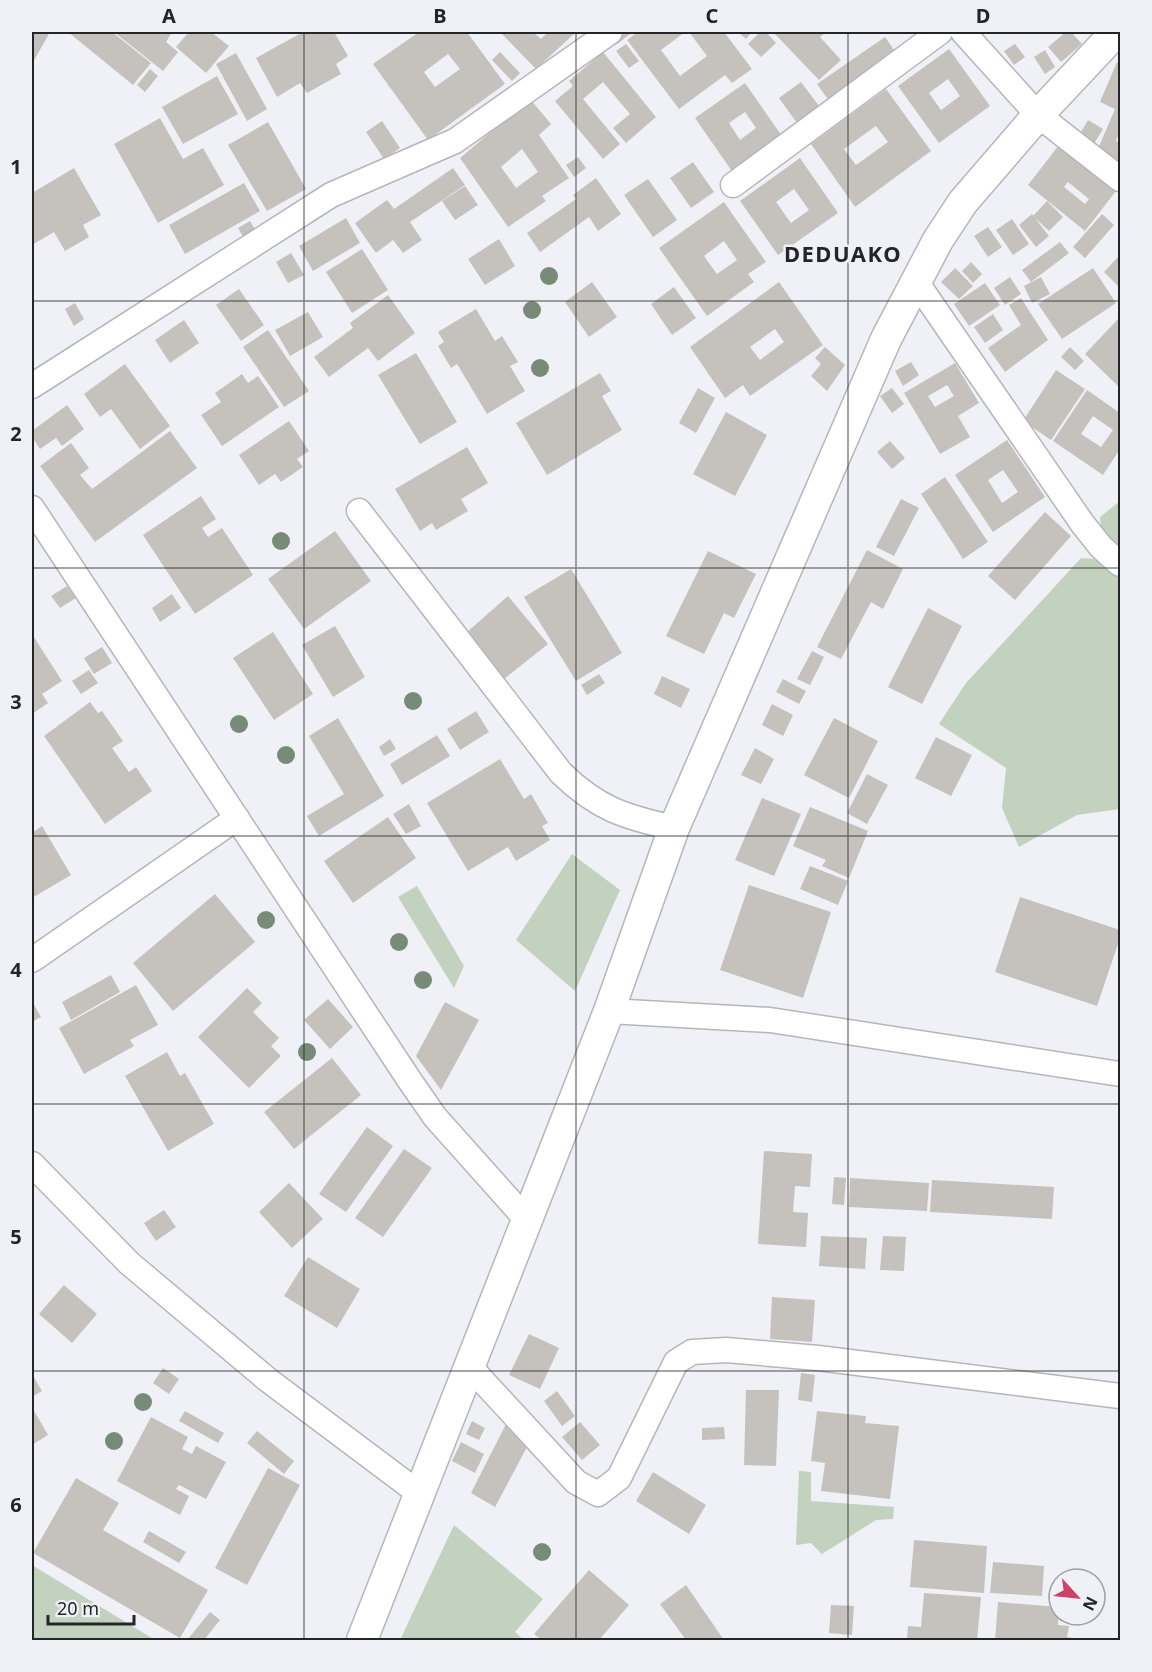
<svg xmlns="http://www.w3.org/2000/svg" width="1152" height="1672" viewBox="0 0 1152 1672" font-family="'Noto Sans',sans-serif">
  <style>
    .green { fill: #c2d2bf }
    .building { fill: #c5c2be; fill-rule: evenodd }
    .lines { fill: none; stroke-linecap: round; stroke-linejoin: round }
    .minor-casing { stroke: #b4b6bb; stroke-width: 27 }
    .tertiary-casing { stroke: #b4b6bb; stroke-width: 33 }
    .minor { stroke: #fff; stroke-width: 24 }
    .tertiary { stroke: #fff; stroke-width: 30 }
    .tree { fill: #778b78 }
    .grid { fill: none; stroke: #242527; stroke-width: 1.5; stroke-opacity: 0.55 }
    .labels { text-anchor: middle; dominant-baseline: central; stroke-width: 5; stroke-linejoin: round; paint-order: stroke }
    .district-label { font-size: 22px; font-weight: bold; letter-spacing: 1.5px; fill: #242527; stroke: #eff1f6 }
    .neatline { fill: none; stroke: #242527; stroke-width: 2 }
    .grid-label { font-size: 20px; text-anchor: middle; font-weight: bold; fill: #242527 }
  </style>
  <rect width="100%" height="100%" fill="#eff1f6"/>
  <path class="green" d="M1120 501V553L1102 539 1100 517Z
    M1081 558 1111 560 1120 568V809L1077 815 1019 847 1002 808 1006 768 939 724 966 683Z
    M572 854 620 890 575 991 516 940Z
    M417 886 464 966 454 988 398 897Z
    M799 1471 811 1472V1501L894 1507 893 1519 876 1520 822 1554 811 1543 796 1545Z
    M454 1525 543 1599 515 1632 524 1640H400Z
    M32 1565 155 1640H32Z"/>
  <path class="building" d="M32 32H50L32 64Z
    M68 32H112L151 63 133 85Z
    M114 32H172L166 42 178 52 163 71Z
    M189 32H211L229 46 206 73 176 47Z
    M303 32H334L348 56 336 64 341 74 307 93 300 83 277 97 256 58Z
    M419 32H467L505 84 428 140 373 64ZM448 54 460 69 435 87 424 72Z
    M500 32H533L541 39 548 32H576L536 69Z
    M613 32H633L617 44 609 34Z
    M638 32H685L661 50 680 76 707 56 689 32H724L752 69 732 83 725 75 679 109 627 40Z
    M738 32H752L746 39Z
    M760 32H766L776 43 761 57 748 44Z
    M773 32H826L820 37 841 60 819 80Z
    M1066 32H1071L1082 44 1061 62 1048 47Z
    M885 37 899 57 832 105 817 84Z
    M626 44 639 61 629 68 616 51Z
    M1015 44 1025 57 1014 65 1004 51Z
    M949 49 990 106 939 143 898 86ZM948 79 960 96 941 110 929 93Z
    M1045 50 1055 67 1045 74 1034 57Z
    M500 52 520 73 512 81 492 60Z
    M603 52 656 117 626 143 613 128 630 114 603 82 583 99 620 144 603 159 555 101 573 86 569 81Z
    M236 53 267 109 247 121 216 64Z
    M1117 62 1120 64V130L1116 141 1120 143V161L1097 151 1115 109 1100 102Z
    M150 69 158 76 145 92 137 85Z
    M217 76 238 114 183 144 162 107Z
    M801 82 825 114 802 130 779 98Z
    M745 83 786 142 736 177 695 118ZM745 112 756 128 740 140 729 123Z
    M886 89 931 151 855 207 811 144ZM876 126 888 142 856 165 844 149Z
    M530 99 551 124 539 135 569 178 542 196 546 201 508 227 460 158ZM522 149 538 172 516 188 501 167Z
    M160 118 183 159 203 148 224 185 158 223 114 144Z
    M1088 120 1103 129 1092 147 1077 139Z
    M382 121 400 148 384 159 366 132Z
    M268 122 306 189 267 211 228 145Z
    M1059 145 1116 191 1085 231 1028 185ZM1068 182 1089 199 1085 204 1064 187Z
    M578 157 586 168 574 177 566 165Z
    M800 158 838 213 778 255 740 201ZM794 189 809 210 791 223 776 202Z
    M693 162 714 192 691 208 670 178Z
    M74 168 101 215 83 225 89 237 65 251 54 232 32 245V193Z
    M453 168 465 185 410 222 422 240 403 253 393 240 376 253 355 223 387 200 394 209Z
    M596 178 621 214 598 231 589 217 540 252 527 233 576 199 573 195Z
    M648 179 677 220 653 237 624 195Z
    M244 183 260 211 185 254 169 225Z
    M465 186 478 205 455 220 442 201Z
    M1047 201 1063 217 1049 231 1033 216Z
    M724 202 766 262 748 274 754 282 707 316 659 248ZM724 241 737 260 717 274 704 256Z
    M1032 214 1049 236 1036 247 1019 225Z
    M1102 214 1114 225 1085 258 1073 247Z
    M346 218 360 243 313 271 299 246Z
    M1012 219 1029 244 1013 255 996 230Z
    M250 221 257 233 245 240 238 228Z
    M988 227 1002 247 988 257 974 236Z
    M499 239 515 266 485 285 468 259Z
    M1060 242 1069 253 1031 282 1022 270Z
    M362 249 388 290 352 313 326 272Z
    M291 253 304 275 288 283 276 262Z
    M1120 255V288L1104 272Z
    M971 262 982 274 973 283 962 271Z
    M955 268 973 286 959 299 941 282Z
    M1093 268 1116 303 1062 339 1038 304Z
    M1010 277 1021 294 1005 305 994 288Z
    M1041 277 1050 294 1032 303 1024 286Z
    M592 282 617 317 589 337 565 302Z
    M779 282 823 345 750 396 743 385 725 398 690 347ZM775 329 784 342 760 360 750 347Z
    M985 283 1000 305 969 326 954 304Z
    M674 287 696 318 672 335 651 304Z
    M239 289 264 325 241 341 216 305Z
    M388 295 415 333 378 361 368 348 329 377 314 357 353 328 350 323Z
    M1021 298 1048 340 1005 372 988 348 1021 325 1009 305Z
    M75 303 84 319 74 326 65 309Z
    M476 309 495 341 502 336 518 362 510 366 525 391 487 414 457 364 451 368 438 346 444 342 438 332Z
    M308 312 323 337 290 356 275 330Z
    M993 314 1003 330 985 343 974 327Z
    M1120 317V388L1085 354Z
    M184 320 199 343 170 363 155 340Z
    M268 330 309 391 284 407 243 347Z
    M825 347 845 365 827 391 811 376 821 364 815 358Z
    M1070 347 1084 361 1075 370 1061 357Z
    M416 353 457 422 420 444 378 375Z
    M911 362 919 375 903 386 895 371Z
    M955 363 979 403 958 416 970 437 940 454 904 393ZM947 385 954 396 935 407 928 396Z
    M125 364 170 426 140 449 111 409 100 417 84 394Z
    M1056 370 1085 389 1051 440 1023 421Z
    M600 373 611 391 602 396 622 430 547 475 516 423Z
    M242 374 248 383 258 376 279 407 222 446 201 415 221 402 215 393Z
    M698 388 715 398 696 433 679 423Z
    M892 388 904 404 892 413 880 396Z
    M1087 390 1120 413V449L1103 475 1053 441ZM1093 416 1113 430 1101 447 1081 434Z
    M67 405 84 429 62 446 56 438 40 449 32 437V431Z
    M726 412 767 435 735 496 693 474Z
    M289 421 309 451 297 459 303 467 281 482 275 474 259 485 239 455Z
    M170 431 197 468 95 542 40 466 71 443 89 468 80 475 92 489Z
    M1007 440 1045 497 993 532 955 475ZM1003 470 1018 492 1002 503 988 480Z
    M890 441 905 458 892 469 877 452Z
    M467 447 488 483 461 499 468 511 436 530 432 523 420 531 395 489Z
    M945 477 988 542 963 559 921 494Z
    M201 496 216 519 202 528 208 537 222 528 253 575 195 614 143 535Z
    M901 499 919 508 894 556 876 547Z
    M1045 512 1071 536 1015 600 988 576Z
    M335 531 371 581 304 629 268 579Z
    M867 550 903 569 883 609 871 602 841 659 817 647Z
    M708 551 756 574 734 618 724 613 704 654 666 636Z
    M571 569 622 653 576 681 524 597Z
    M67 586 76 598 60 608 51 596Z
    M172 594 181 608 160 622 152 608Z
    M508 596 548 644 504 679 466 633Z
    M928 608 962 626 922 704 888 687Z
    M335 626 365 677 333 697 302 645Z
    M273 632 313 694 274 720 233 658Z
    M32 634 62 681 42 694 48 703 32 714Z
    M102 647 112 663 94 674 84 658Z
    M812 651 824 657 810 685 797 679Z
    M89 670 98 683 81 694 72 681Z
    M599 674 605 683 587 695 581 685Z
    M662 676 690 689 681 708 654 694Z
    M783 679 806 691 799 704 776 692Z
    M90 702 98 713 102 711 123 741 112 748 129 772 136 767 152 791 105 824 44 736Z
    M772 704 793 715 783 736 762 725Z
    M476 711 489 732 460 750 447 729Z
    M338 718 384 796 319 836 307 816 344 794 309 736Z
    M834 718 878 741 849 798 804 775Z
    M437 735 450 756 402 785 390 764Z
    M936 737 972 755 951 796 915 778Z
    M390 739 396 749 384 756 379 747Z
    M755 748 774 759 761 784 741 775Z
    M500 759 524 799 531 794 548 823 542 826 550 840 516 861 508 847 468 871 427 803Z
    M867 774 888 785 867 824 847 813Z
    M762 798 801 814 774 876 735 860Z
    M409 804 421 826 406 834 393 814Z
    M810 807 868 831 849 878 822 866 826 860 793 846Z
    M388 817 416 858 353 903 324 861Z
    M42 826 71 875 32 898V833Z
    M810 866 848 881 838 905 800 889Z
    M749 885 831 912 803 998 720 970Z
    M215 894 255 942 173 1011 133 963Z
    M1020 897 1120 930V938L1097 1006 995 972Z
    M111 975 120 992 71 1020 62 1002Z
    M136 985 158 1025 130 1040 134 1046 84 1074 59 1028Z
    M247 988 262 1003 253 1012 279 1038 271 1046 281 1056 249 1088 198 1037Z
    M328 999 353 1027 330 1049 304 1020Z
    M32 1001 41 1017 32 1022Z
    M445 1002 479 1020 441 1090 416 1056Z
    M167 1052 180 1076 185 1073 214 1124 168 1151 125 1076Z
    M332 1058 361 1095 294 1149 264 1112Z
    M367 1127 393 1146 346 1212 319 1194Z
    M404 1149 432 1168 383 1237 355 1218Z
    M764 1151 812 1154 810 1187 795 1186 793 1212 808 1213 806 1247 758 1244Z
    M834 1177 846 1178 844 1205 832 1204Z
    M850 1178 929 1183 927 1211 849 1207Z
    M932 1180 1054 1187 1052 1219 930 1212Z
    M289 1183 323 1219 292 1248 259 1212Z
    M164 1210 176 1227 156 1241 144 1223Z
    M821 1236 867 1238 865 1269 819 1266Z
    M883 1236 906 1237 904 1271 880 1270Z
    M308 1257 360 1289 337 1328 284 1296Z
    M64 1285 97 1314 72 1343 39 1314Z
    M772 1297 815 1300 812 1342 770 1339Z
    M529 1334 559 1348 540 1389 509 1375Z
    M163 1368 179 1379 169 1394 153 1383Z
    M801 1373 815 1375 812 1402 798 1400Z
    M32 1374 42 1391 32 1397Z
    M746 1390H779L776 1466 744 1465Z
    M557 1391 575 1416 562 1426 544 1401Z
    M32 1407 48 1435 32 1445Z
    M185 1411 224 1433 218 1443 179 1421Z
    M817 1411 866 1416 865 1423 899 1426 890 1499 821 1491 825 1463 811 1461Z
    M151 1417 188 1437 182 1449 192 1454 196 1446 226 1462 206 1499 179 1485 176 1489 189 1496 180 1515 117 1481Z
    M472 1421 485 1428 479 1440 466 1434Z
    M507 1422 527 1447 495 1507 471 1493Z
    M580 1422 600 1445 582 1460 562 1437Z
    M724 1427 725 1439 702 1440V1428Z
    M257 1431 294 1461 284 1474 247 1443Z
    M461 1442 484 1454 475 1473 452 1461Z
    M268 1468 300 1485 247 1585 215 1568Z
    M653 1472 706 1505 689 1534 636 1501Z
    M76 1478 119 1503 103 1530 208 1590 180 1638 33 1553Z
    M149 1531 186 1552 179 1563 143 1542Z
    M914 1540 987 1546 984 1593 910 1587Z
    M993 1562 1044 1566 1042 1596 990 1593Z
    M589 1570 629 1605 599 1640H542L534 1634Z
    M686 1585 724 1640H686L660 1604Z
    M924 1593 981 1597 977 1640H907L908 1626 921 1627Z
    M998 1602 1059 1607 1058 1625 1069 1626 1067 1637 1083 1640H995Z
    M831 1605 854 1606 852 1635 829 1633Z
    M210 1612 220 1620 204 1640H189L188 1639Z"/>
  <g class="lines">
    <g class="minor-casing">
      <path id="minor" d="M963 32 1038 115 1120 179
        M733 185 940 32
        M915 280 1082 523 1101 547 1120 564
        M32 386 331 195 455 141 610 32
        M32 508 410 1081 435 1117 526 1219
        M359 511 561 773C598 809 625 817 674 828
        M32 960 237 818
        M609 1011 770 1020 1120 1074
        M32 1164 129 1263 268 1380 420 1494
        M469 1366 576 1482 598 1494 619 1478 676 1362 692 1352 726 1350 818 1358 1120 1396"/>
    </g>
    <g class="tertiary-casing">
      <path id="tertiary" d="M362 1640 609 1011 674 828 886 339 938 240 963 202 1038 115 1116 32"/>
    </g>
    <use href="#minor" class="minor"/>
    <use href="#tertiary" class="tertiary"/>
  </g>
  <g class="tree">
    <circle cx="549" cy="276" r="9"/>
    <circle cx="532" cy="310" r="9"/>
    <circle cx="540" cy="368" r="9"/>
    <circle cx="281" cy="541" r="9"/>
    <circle cx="413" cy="701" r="9"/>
    <circle cx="239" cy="724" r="9"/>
    <circle cx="286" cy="755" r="9"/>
    <circle cx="266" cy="920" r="9"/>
    <circle cx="399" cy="942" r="9"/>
    <circle cx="423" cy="980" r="9"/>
    <circle cx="307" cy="1052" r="9"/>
    <circle cx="143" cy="1402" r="9"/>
    <circle cx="114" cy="1441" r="9"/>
    <circle cx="542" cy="1552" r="9"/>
  </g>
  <path class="grid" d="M304 32V1640M576 32V1640M848 32V1640M32 301H1120M32 568H1120M32 836H1120M32 1104H1120M32 1371H1120"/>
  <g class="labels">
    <g class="district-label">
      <text x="843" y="253">DEDUAKO</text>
    </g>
  </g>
  <rect width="1152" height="1672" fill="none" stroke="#eff1f6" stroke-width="66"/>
  <g transform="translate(1077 1597) rotate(117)"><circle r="28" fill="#eff1f6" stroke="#9e9fa3" stroke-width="1.5"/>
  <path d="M0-4.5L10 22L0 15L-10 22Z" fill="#ce4067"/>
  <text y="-9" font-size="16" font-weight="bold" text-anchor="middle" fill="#242527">N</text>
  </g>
  <path d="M48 1615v9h86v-9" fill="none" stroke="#242527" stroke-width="3"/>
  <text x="57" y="1615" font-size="18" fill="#242527" stroke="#eff1f6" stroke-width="4.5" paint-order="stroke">20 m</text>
  <rect x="33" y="33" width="1086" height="1606" class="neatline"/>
  <g class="grid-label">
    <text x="169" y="23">A</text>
    <text x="440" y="23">B</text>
    <text x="712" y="23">C</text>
    <text x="983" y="23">D</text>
    <text x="16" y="174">1</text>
    <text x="16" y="441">2</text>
    <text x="16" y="709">3</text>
    <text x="16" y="977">4</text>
    <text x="16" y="1244">5</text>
    <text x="16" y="1512">6</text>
  </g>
</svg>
